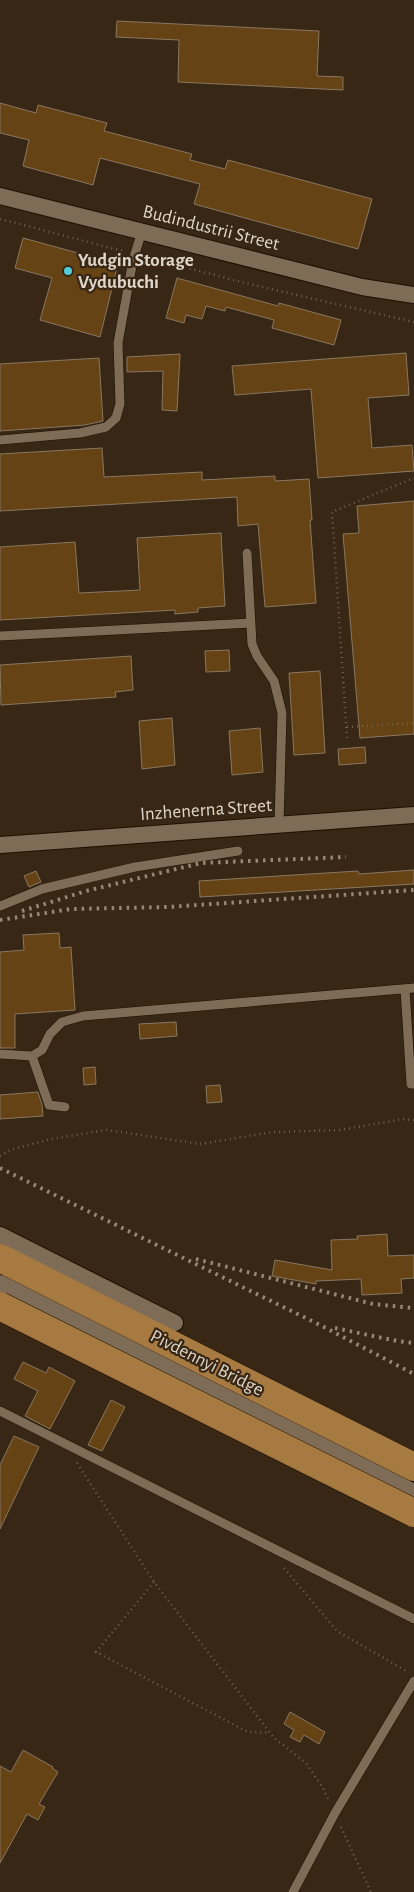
<svg xmlns="http://www.w3.org/2000/svg" width="414" height="1892" viewBox="0 0 414 1892" font-family="'Alegreya Sans',sans-serif">
  <style>
    .building { fill: #654314; stroke: #8a7762 }
    .lines { fill: none; stroke-linecap: round; stroke-linejoin: round }
    .lane-casing { stroke: #1e0f00; stroke-width: 10 }
    .street-casing { stroke: #1e0f00; stroke-width: 18 }
    .highway-casing { stroke: #1e0f00; stroke-width: 29 }
    .path { stroke: #706252; stroke-width: 2.5; stroke-dasharray: 1 4; stroke-linecap: butt }
    .lane { stroke: #7f6c57; stroke-width: 9 }
    .street { stroke: #7f6c57; stroke-width: 16 }
    .highway { stroke: #a77a42; stroke-width: 28 }
    .rail { stroke: #958879; stroke-width: 4; stroke-dasharray: 2.5 5; stroke-linecap: butt }
    .highway-bridge-casing { stroke: #1e0f00; stroke-width: 29; stroke-linecap: butt }
    .highway-bridge { stroke: #a77a42; stroke-width: 28 }
    .poi-dot { fill: #52ccd6; stroke: #372714; stroke-width: 2 }
    .labels { text-anchor: middle; dominant-baseline: central; stroke-width: 4.5; stroke-linejoin: round; paint-order: stroke }
    .street-label { font-size: 19px; fill: #dfd5c9; stroke: #372714 }
    .poi-label { font-size: 19px; font-weight: bold; fill: #dfd5c9; stroke: #372714; text-anchor: start }
  </style>
  <rect width="100%" height="100%" fill="#372714"/>
  <path class="building" d="M117 21 319 31 317 76 343 77V90L178 82 179 40 116 37Z
    M0 103 36 113 38 105 107 123 104 131 192 154 190 160 225 169 228 160 372 199 358 249 194 204 200 184 100 158 93 185 23 166 29 140 0 133Z
    M23 238 118 264 100 337 40 320 52 278 15 268Z
    M177 278 278 306 279 303 341 320 334 345 272 328 274 320 226 307 225 311 206 306 202 319 186 315 184 323 166 318Z
    M406 353 409 395 368 398 372 448 412 445 414 471 318 478 311 389 235 395 232 366Z
    M180 354 177 411 162 410 163 371 127 372V357Z
    M99 358 103 421 85 425 0 431V364Z
    M102 448 104 477 202 472V480L275 476V481L309 479 312 520H310L316 603 265 607 258 524 238 526 237 497 0 511V454Z
    M414 501V734L360 738 343 534 359 533 357 506Z
    M221 533 225 606 198 608V612L175 614V610L0 620V547L75 542 79 593 140 590 137 538Z
    M229 650 230 671 206 672 205 651Z
    M131 656 133 690 115 692 116 697 1 705 0 665Z
    M320 671 325 753 294 755 289 673Z
    M172 718 175 765 142 769 139 721Z
    M260 728 263 772 232 775 229 731Z
    M365 747 366 763 339 765 338 749Z
    M414 870V884L200 897 199 881 358 871 359 874Z
    M36 871 41 882 29 887 24 876Z
    M59 933 60 948 71 947 75 1010 15 1014V1048H0V952L24 950 23 935Z
    M176 1022 177 1036 140 1039 139 1024Z
    M95 1067 96 1084 84 1085 83 1068Z
    M220 1085 222 1102 207 1103 206 1086Z
    M38 1092 42 1105 43 1116 0 1119V1095Z
    M387 1234 388 1256 414 1255V1278L401 1279 402 1293 362 1295 361 1279 316 1281V1284L272 1276 275 1260 332 1270 331 1240 358 1239 357 1236Z
    M23 1362 46 1373 49 1367 75 1381 50 1429 25 1416 38 1391 14 1379Z
    M111 1400 125 1407 102 1451 88 1445Z
    M14 1436 39 1447 0 1529V1465Z
    M290 1712 325 1732 319 1744 304 1735 300 1742 290 1737 294 1730 284 1724Z
    M23 1750 53 1767 52 1768 58 1772 39 1804 45 1807 38 1820 27 1814 0 1863V1766L11 1772Z"/>
  <g class="lines">
    <g class="lane-casing">
      <path id="lane" d="M0 440 80 433 106 427 116 418 120 404 118 343 133 260 142 231
        M247 553 252 644 257 656 274 681 282 713 279 825
        M0 636 251 623
        M0 906 42 889 135 867 238 851
        M405 989 411 1084H414
        M0 1054 32 1056 42 1050 50 1034 62 1022 83 1016 414 988
        M32 1056 49 1105 65 1107
        M0 1411 414 1619
        M293 1892 335 1813 414 1681"/>
    </g>
    <g class="street-casing">
      <path id="street" d="M0 196 362 287 414 295
        M0 845 414 815
        M0 1235 175 1323
        M0 1283 414 1492"/>
    </g>
    <g class="highway-casing">
      <path id="highway" d="M0 1258 414 1467"/>
    </g>
    <path class="path" d="M0 219 123 251
      M146 257 245 283 414 322
      M347 727 414 723
      M347 738 332 512 414 478
      M0 1156 10 1150 51 1139 107 1130 200 1144 273 1132 340 1130 403 1119 414 1120
      M77 1463 154 1582 274 1738 306 1763 323 1788 329 1801
      M284 1568 337 1631 408 1672
      M154 1582 96 1652 248 1732 269 1733
      M341 1827 371 1892"/>
    <use href="#lane" class="lane"/>
    <use href="#street" class="street"/>
    <use href="#highway" class="highway"/>
    <path class="rail" d="M22 911 86 891 201 863 346 857
      M0 920 71 909 169 907 414 890
      M0 1168 320 1325 414 1374
      M196 1259 373 1304 414 1308
      M335 1328 397 1341 414 1343"/>
    <g class="highway-bridge-casing">
      <path id="highway-bridge" d="M0 1306 414 1513"/>
    </g>
    <use href="#highway-bridge" class="highway-bridge"/>
  </g>
  <circle class="poi-dot" cx="68" cy="271" r="5"/>
  <g class="labels">
    <g class="street-label">
      <text transform="translate(211 228) rotate(14)">Budindustrii Street</text>
      <text transform="translate(206 810) rotate(-4)">Inzhenerna Street</text>
      <text transform="translate(207 1363) rotate(27)">Pivdennyi Bridge</text>
    </g>
    <g class="poi-label">
      <text x="78" y="260">Yudgin Storage<tspan x="78" dy="22">Vydubuchi</tspan></text>
    </g>
  </g>
</svg>
